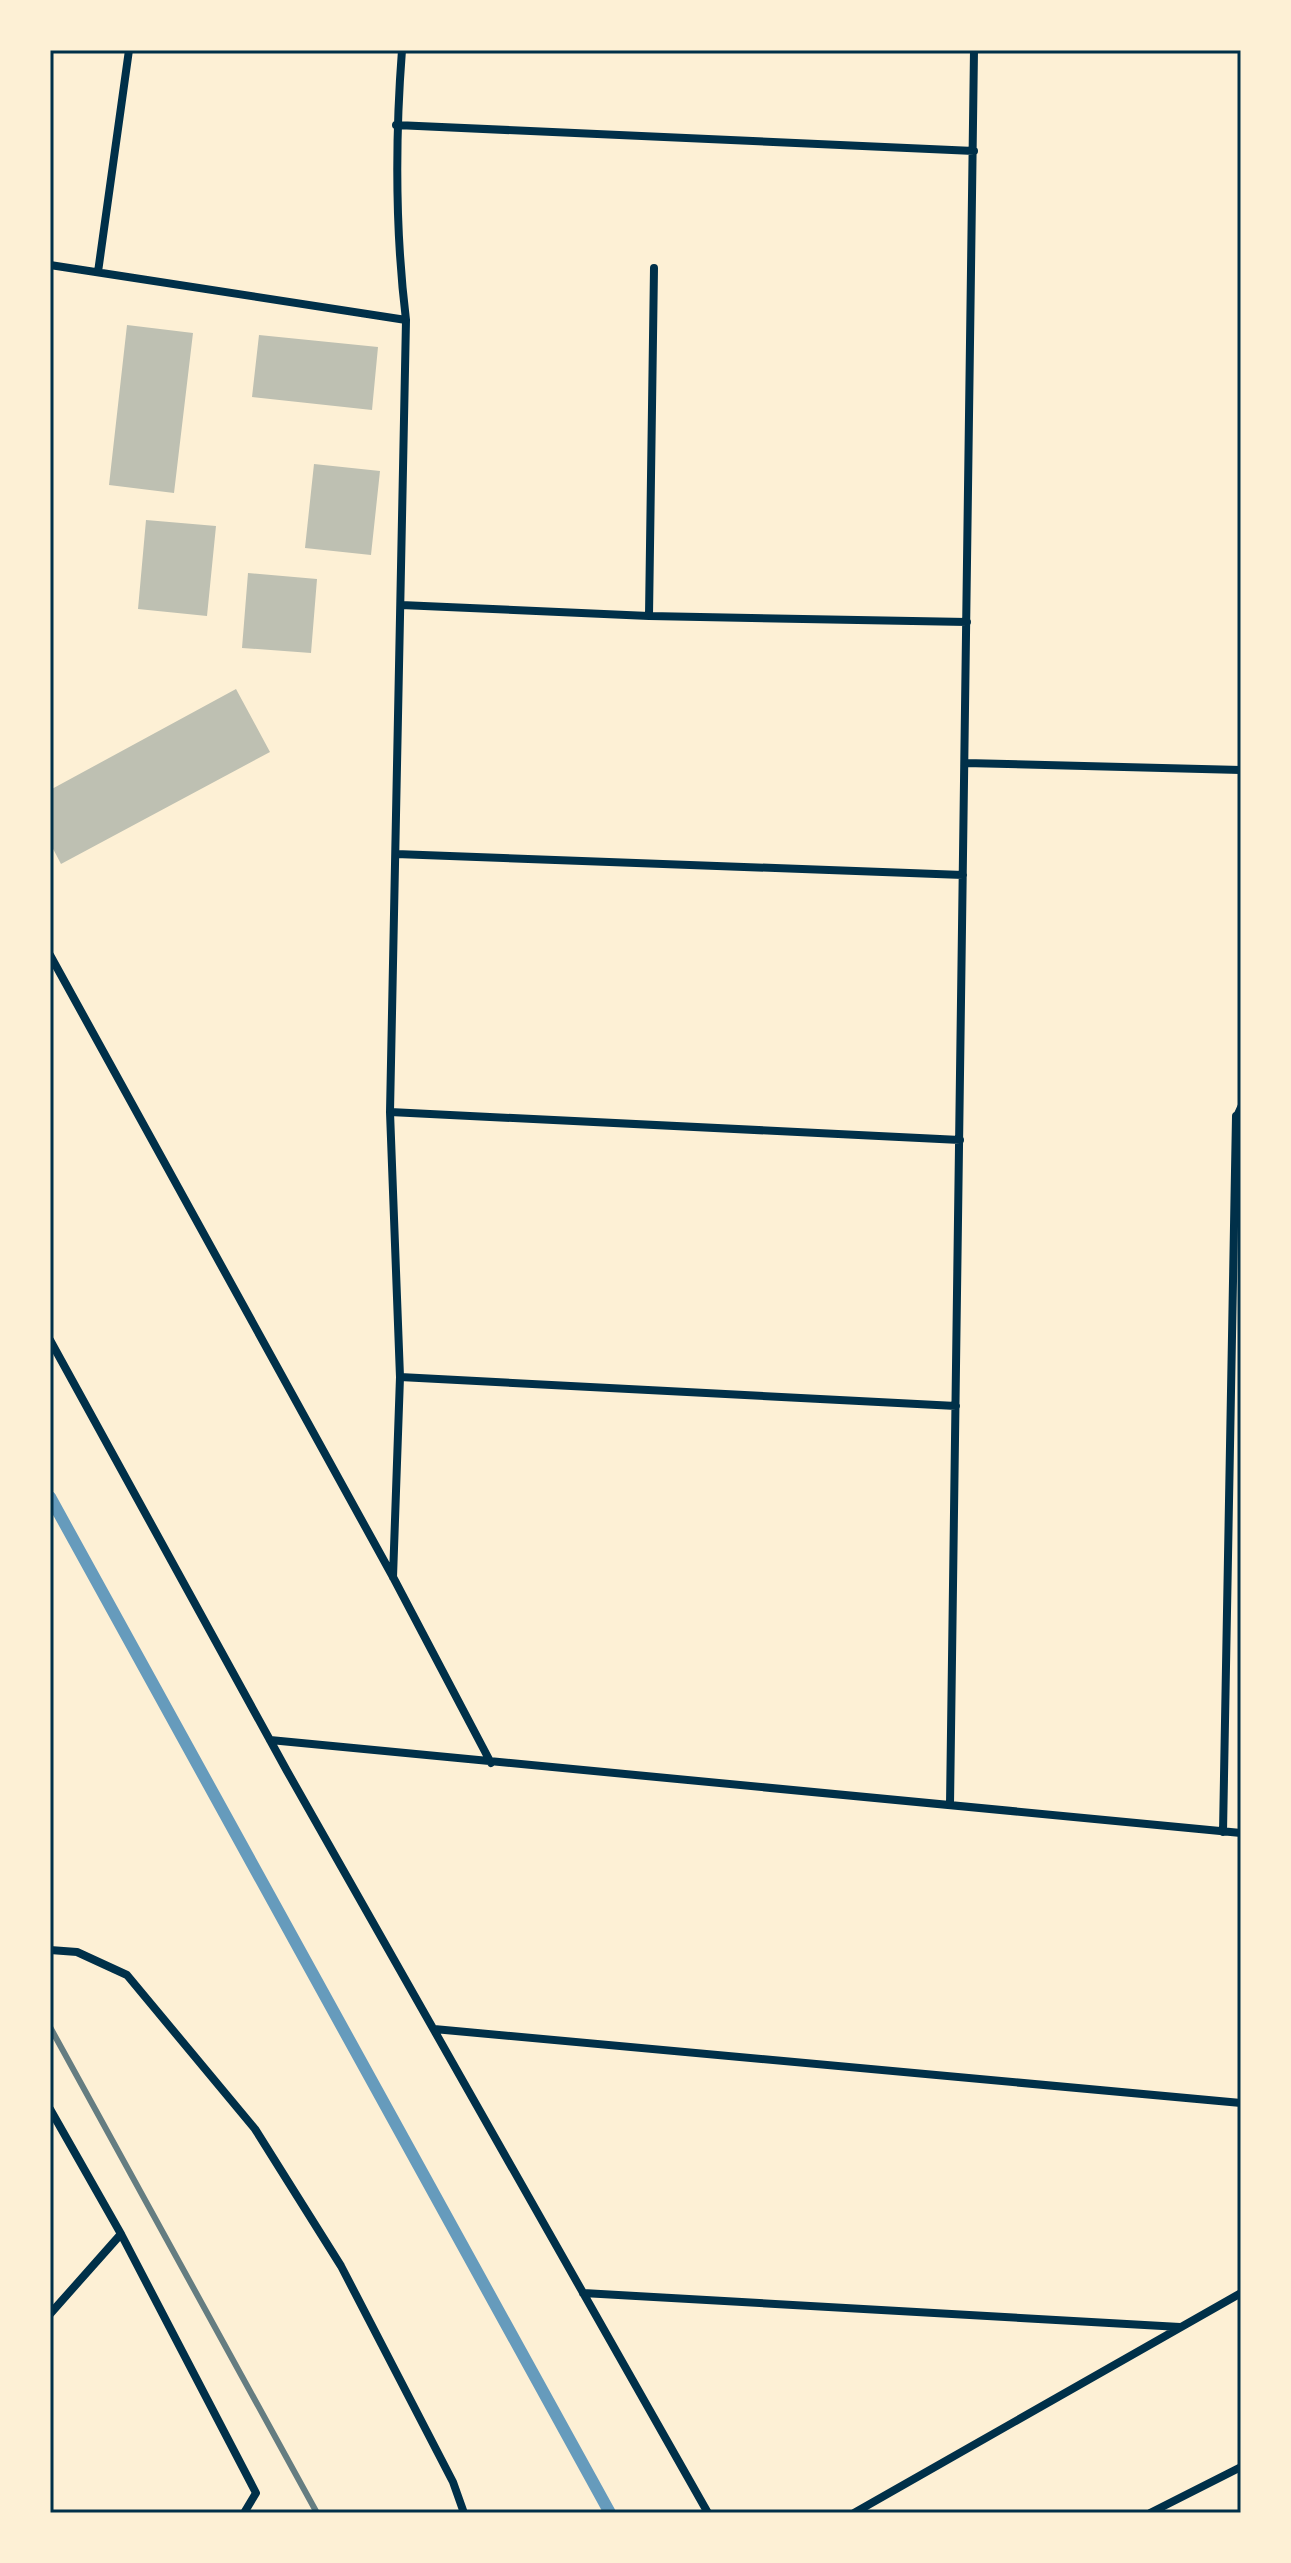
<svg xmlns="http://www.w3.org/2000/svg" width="1291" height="2563" viewBox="0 0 1291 2563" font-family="'Golos Text',sans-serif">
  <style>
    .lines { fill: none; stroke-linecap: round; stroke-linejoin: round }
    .stream { stroke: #669bbc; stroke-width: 12 }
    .building { fill: #bec0b2 }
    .service { stroke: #003049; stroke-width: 6 }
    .minor { stroke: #003049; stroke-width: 8 }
    .rail { stroke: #657d81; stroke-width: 6 }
    .neatline { fill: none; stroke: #003049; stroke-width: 3 }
  </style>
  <rect width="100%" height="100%" fill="#fdf0d5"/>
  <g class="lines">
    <path class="stream" d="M50 1497 610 2513"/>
  </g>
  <path class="building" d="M127 325 193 333 174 493 109 485Z
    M259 335 378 347 372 410 252 397Z
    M314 464 380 471 371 555 305 548Z
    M146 520 216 526 207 616 138 609Z
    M248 573 317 579 311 653 242 648Z
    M236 689 270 752 61 864 50 843V790Z"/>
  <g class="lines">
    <path class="service" d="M1236 1116 1241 1105"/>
    <path class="minor" d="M396 125 974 151
      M50 265 406 320
      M98 272 129 50
      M401 605 649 616 967 622
      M649 616 654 268
      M965 763 1241 770
      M396 854 963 875
      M50 955 393 1577 491 1763
      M390 1112 960 1140
      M50 1340 287 1771 708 2513
      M400 1377 956 1406
      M393 1577 400 1377 390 1112 406 320C395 229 395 141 402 50
      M270 1740 1241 1833
      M950 1805 974 50
      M1223 1832 1236 1116
      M50 1950 77 1952 127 1975 255 2129 341 2266 453 2482 464 2513
      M434 2029 1241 2103
      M50 2109 121 2234 256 2493 244 2513
      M583 2293 1180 2327
      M50 2314 121 2234
      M854 2513 1241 2293
      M1150 2513 1241 2467"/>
    <path class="rail" d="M50 2027 317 2513"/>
  </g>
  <rect width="1291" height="2563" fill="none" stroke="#fdf0d5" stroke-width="104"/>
  <rect x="52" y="52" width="1187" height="2459" class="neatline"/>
</svg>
